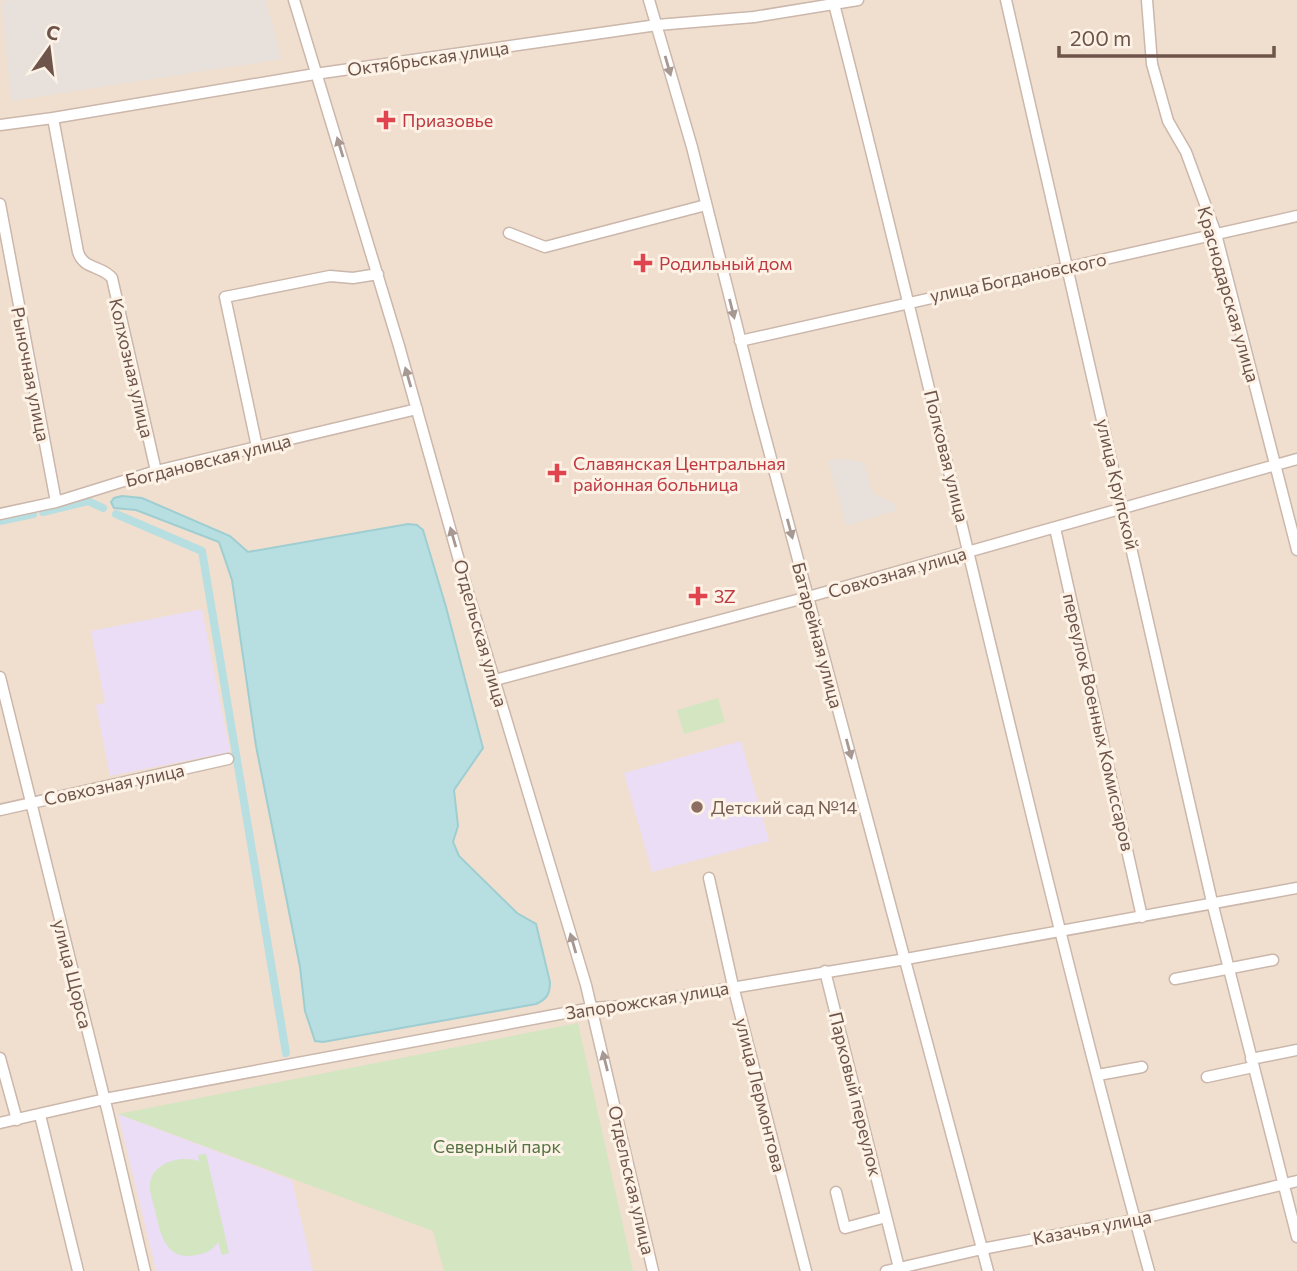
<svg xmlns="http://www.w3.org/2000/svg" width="1297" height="1271" viewBox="0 0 1297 1271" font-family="Commissioner,sans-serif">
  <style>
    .residential { fill: #f0dfcf }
    .industrial { fill: #e8e0db }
    .education { fill: #eaddf5 }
    .green { fill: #d3e5c1 }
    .water { fill: #b7dee1; stroke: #9eced2; stroke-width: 2 }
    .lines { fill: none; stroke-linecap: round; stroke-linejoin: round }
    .canal { stroke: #b7dee1; stroke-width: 8 }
    .minor-casing { stroke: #cbb7ab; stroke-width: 13 }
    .minor { stroke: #fff; stroke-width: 10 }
    .oneway { fill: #a89892 }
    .health-dot { fill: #e0444e; stroke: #fdf2e6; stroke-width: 2.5 }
    .education-dot { fill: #8d6e63; stroke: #fdf2e6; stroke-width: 2.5 }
    .labels { text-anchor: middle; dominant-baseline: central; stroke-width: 6; stroke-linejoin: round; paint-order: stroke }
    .street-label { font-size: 18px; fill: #6e544a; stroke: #fdf2e6 }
    .health-label { font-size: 18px; fill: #be3a42; stroke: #fdf2e6; text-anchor: start }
    .education-label { font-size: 18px; fill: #785e54; stroke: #fdf2e6; text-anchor: start }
    .park-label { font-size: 18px; fill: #557343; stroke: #fdf2e6 }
  </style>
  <rect width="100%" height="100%" fill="#faede0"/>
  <path class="residential" d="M0 0H1297V1271H0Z"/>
  <path class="industrial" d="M8 0H266L282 59 11 101 1 2Z
    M848 459 864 463 873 493 895 504 897 510 846 526 828 460Z"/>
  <path class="education" d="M202 609 230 752 110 776 96 705 105 703 91 631Z
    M741 741 769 841 652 872 624 773Z
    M118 1114 292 1180 313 1271H156Z"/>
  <path class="green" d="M718 698 725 722 684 734 677 710Z
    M578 1023 633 1271H444L433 1231 118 1114Z
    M206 1154 229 1253 222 1255 218 1242C212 1251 206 1253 196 1255 165 1262 160 1232 155 1210 153 1201 149 1192 150 1183 153 1162 182 1155 199 1161L198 1155Z"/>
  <path class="water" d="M122 496 142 498 230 536 248 552 408 524 417 525 423 530 446 607 483 748 454 790 458 826 453 842 459 856 517 913 536 924 550 982C550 994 547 999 536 1004L323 1042 315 1041 305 1011 300 967 256 746 232 580 219 542 136 510 114 508 111 502 114 498Z"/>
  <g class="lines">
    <path class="canal" d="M43 512 88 501 103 508
      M116 514 202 551 286 1053
      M0 521 33 514"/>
    <g class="minor-casing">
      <path id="minor" d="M294 0 399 346 467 589 586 985 653 1271
        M649 0 692 147 757 406 988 1271
        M833 0C942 423 1033 850 1149 1271
        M1006 0 1212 902 1297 1237
        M1147 0 1152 64 1168 121 1186 152 1216 234 1297 550
        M53 118 78 252C84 270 101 265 112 278L156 471
        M0 125 53 118 315 74 657 25 754 17 858 0
        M0 204 56 502
        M509 233 545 247 706 205
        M740 341 1297 216
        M257 447 225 297 330 276 353 278 378 274
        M0 514 56 502 156 471 417 409
        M1055 528 1142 917
        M0 677 108 1113 145 1271
        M495 680 808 597 1297 459
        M0 810 228 759
        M709 878 733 986 806 1271
        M825 971 899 1268
        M1175 979 1273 960
        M0 1058 17 1120
        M1251 1059 1297 1050
        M1098 1075 1142 1067
        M1207 1077 1253 1067
        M40 1115 78 1271
        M0 1123 105 1099 592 1008 623 1006 906 959 1297 888
        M836 1192 845 1228 886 1217
        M886 1271 982 1249 1135 1220 1297 1181"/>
    </g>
    <use href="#minor" class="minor"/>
  </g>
  <defs><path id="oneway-solid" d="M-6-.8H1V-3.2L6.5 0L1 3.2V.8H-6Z" transform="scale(1.75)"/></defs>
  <g class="oneway">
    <use href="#oneway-solid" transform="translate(668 66) rotate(74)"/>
    <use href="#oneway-solid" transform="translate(340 147) rotate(-107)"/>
    <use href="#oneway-solid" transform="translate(732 309) rotate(76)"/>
    <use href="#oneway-solid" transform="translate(408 377) rotate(-106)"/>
    <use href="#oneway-solid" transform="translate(790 529) rotate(75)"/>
    <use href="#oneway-solid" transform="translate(453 537) rotate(-106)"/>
    <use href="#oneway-solid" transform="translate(849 749) rotate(75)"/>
    <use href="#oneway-solid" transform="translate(573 943) rotate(-106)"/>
    <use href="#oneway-solid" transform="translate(605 1061) rotate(-104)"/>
  </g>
  <g class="health-dot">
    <path d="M382.5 109.5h7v7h7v7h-7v7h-7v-7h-7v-7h7z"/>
    <path d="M639.5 252.5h7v7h7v7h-7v7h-7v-7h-7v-7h7z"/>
    <path d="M553.5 462.5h7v7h7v7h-7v7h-7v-7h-7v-7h7z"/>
    <path d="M694.5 585.5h7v7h7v7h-7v7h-7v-7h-7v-7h7z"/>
  </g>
  <circle class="education-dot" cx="697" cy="807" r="7"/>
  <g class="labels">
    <g class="street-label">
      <text transform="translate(428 58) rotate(-8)">Октябрьская улица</text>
      <text transform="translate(1018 277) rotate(-12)">улица Богдановского</text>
      <text transform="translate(1229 294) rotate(74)">Краснодарская улица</text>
      <text transform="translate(132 368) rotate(77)">Колхозная улица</text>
      <text transform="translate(31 374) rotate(79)">Рыночная улица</text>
      <text transform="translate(947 456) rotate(76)">Полковая улица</text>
      <text transform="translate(208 460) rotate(-14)">Богдановская улица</text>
      <text transform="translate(1118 484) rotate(77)">улица Крупской</text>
      <text transform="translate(897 572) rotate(-16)">Совхозная улица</text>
      <text transform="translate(481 633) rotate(74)">Отдельская улица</text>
      <text transform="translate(818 635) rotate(75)">Батарейная улица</text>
      <text transform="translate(1099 722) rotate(77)">переулок Военных Комиссаров</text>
      <text transform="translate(114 784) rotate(-12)">Совхозная улица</text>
      <text transform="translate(73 974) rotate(76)">улица Щорса</text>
      <text transform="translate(647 1000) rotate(-9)">Запорожская улица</text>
      <text transform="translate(856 1094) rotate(76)">Парковый переулок</text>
      <text transform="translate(761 1095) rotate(76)">улица Лермонтова</text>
      <text transform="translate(632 1180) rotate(77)">Отдельская улица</text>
      <text transform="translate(1092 1227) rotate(-11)">Казачья улица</text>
    </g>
    <g class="health-label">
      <text x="402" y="120">Приазовье</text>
      <text x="659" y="263">Родильный дом</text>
      <text x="573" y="463">Славянская Центральная<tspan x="573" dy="21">районная больница</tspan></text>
      <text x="714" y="596">3Z</text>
    </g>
    <g class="education-label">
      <text x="711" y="807">Детский сад №14</text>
    </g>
    <g class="park-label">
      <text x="497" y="1146">Северный парк</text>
    </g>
  </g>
  <g transform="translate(49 49) rotate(14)" stroke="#fdf2e6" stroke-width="5" paint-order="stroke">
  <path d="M0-5L12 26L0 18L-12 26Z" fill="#6e544a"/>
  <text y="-10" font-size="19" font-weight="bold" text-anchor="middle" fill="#6e544a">С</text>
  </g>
  <path d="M1059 46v10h215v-10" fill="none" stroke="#6e544a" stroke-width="3.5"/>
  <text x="1070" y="46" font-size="21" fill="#6e544a" stroke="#fdf2e6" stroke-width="5" paint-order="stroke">200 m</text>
</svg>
